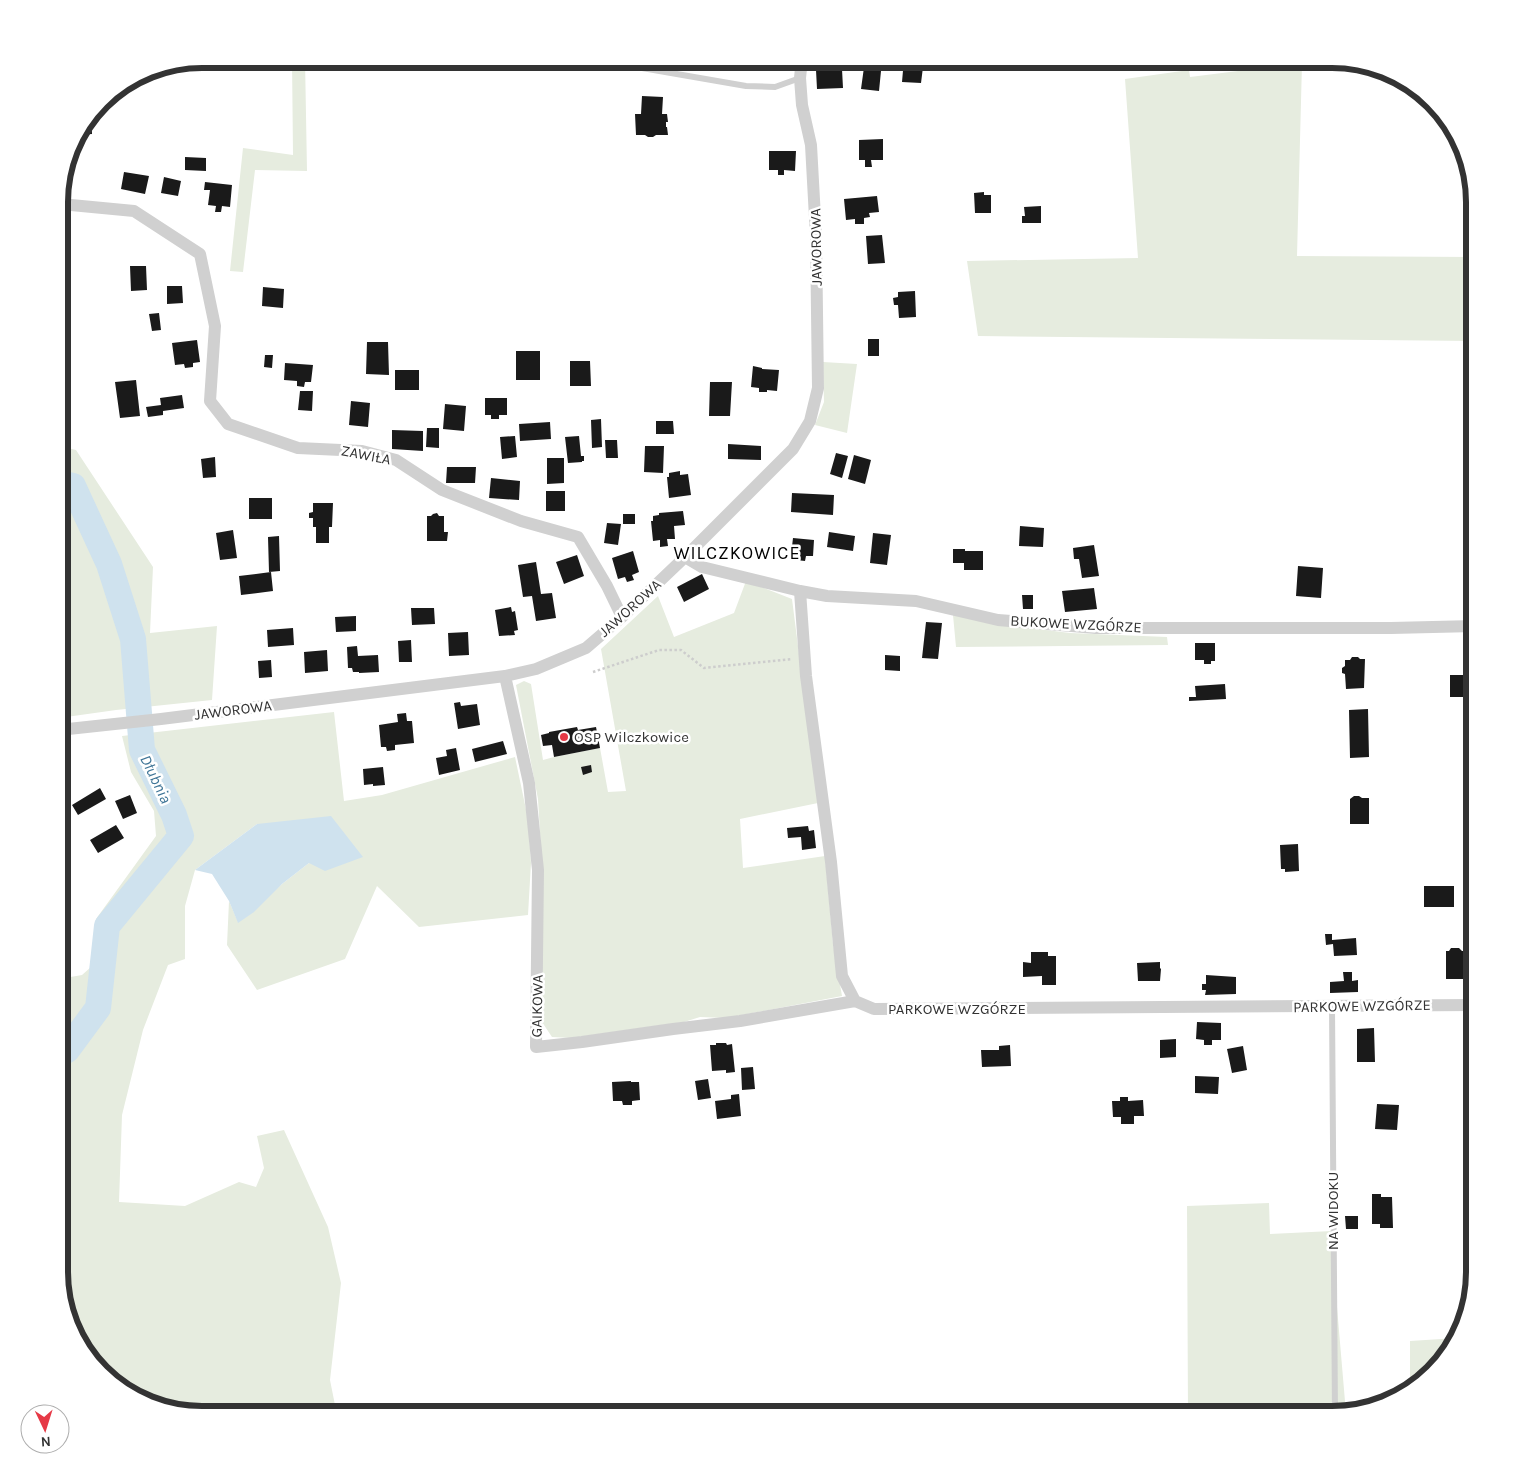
<svg xmlns="http://www.w3.org/2000/svg" width="1534" height="1474" viewBox="0 0 1534 1474" font-family="Karla,sans-serif">
  <style>
    .green { fill: #e6ecdf }
    .water { fill: #cfe2ee }
    .lines { fill: none; stroke-linecap: round; stroke-linejoin: round }
    .river { stroke: #cfe2ee; stroke-width: 26 }
    .building { fill: #1a1a1a }
    .path { stroke: #cdcdcd; stroke-width: 2.5; stroke-dasharray: 2.5 2.5; stroke-linecap: butt }
    .service { stroke: #d0d0d0; stroke-width: 6 }
    .minor { stroke: #d0d0d0; stroke-width: 12 }
    .poi-dot { fill: #e63946; stroke: #fff; stroke-width: 2 }
    .labels { text-anchor: middle; dominant-baseline: central; stroke-width: 5; stroke-linejoin: round; paint-order: stroke }
    .street-label { font-size: 15px; fill: #333; stroke: #fff }
    .poi-label { font-size: 15px; fill: #333; stroke: #fff; text-anchor: start }
    .water-label { font-size: 16px; font-style: italic; fill: #3f7597; stroke: #fff }
    .quarter-label { font-size: 18px; letter-spacing: 1px; fill: #000; stroke: #fff }
    .rim { fill: none; stroke: #333; stroke-width: 6 }
  </style>
  <rect width="100%" height="100%" fill="#fff"/>
  <path class="green" d="M292 59H305L307 171 255 170 243 272 230 271 243 148 293 155Z
    M513 59H592L593 65Z
    M1302 63 1297 256 1475 257V341L978 336 967 261 1138 258 1125 79 1189 70 1190 77Z
    M823 362 857 364 847 433 815 425 824 402Z
    M59 446 76 450 153 567 150 633 217 626 212 700 116 710 59 718Z
    M746 581 792 599 818 803 740 819 743 868 825 856 833 944 842 996 726 1018 700 1017 684 1022 572 1038 552 1037 542 1022V866L538 799 516 685 524 681 531 684 543 760 554 757 600 748 608 792 626 791 601 649 658 596 674 637 734 613Z
    M953 615 1013 626 1070 633 1167 637 1168 645 956 647Z
    M334 712 344 801 382 795 515 757 528 819 531 863 528 915 419 927 377 886 345 959 257 990 227 945 229 901 238 922 282 884 309 863 257 824 195 870 185 906V959L168 965 143 1030 122 1115 119 1202 185 1206 239 1182 256 1187 264 1168 257 1136 284 1130 328 1227 341 1283 330 1380 337 1415H201L147 1404 94 1367 70 1327 59 1273V979L82 975 91 967 96 919 156 836 154 811 131 772 122 736Z
    M1269 1203 1270 1234 1332 1231 1333 1260 1346 1413 1333 1415H1188L1187 1206Z
    M1457 1338 1427 1380 1410 1390V1341Z"/>
  <path class="water" d="M331 816 363 857 325 871 309 863 282 884 254 912 238 923 229 901 212 874 195 870 257 824Z"/>
  <g class="lines">
    <path class="river" d="M59 1055 67 1050 98 1008 107 926 181 836 174 815 142 750 133 639 109 564 73 486 59 483"/>
  </g>
  <path class="building" d="M743 59H774V70L730 69V61L743 62Z
    M904 59H924L921 83 902 82Z
    M865 60 882 61 879 91 861 89Z
    M842 69 843 88 817 89 816 70Z
    M642 96 663 97 662 114H667L668 122H666V127H667L668 135H656L653 137H648L645 135H636L635 114H641Z
    M91 115 92 134 76 135 85 124Z
    M883 139V160H871L872 167H865V160H859V140Z
    M769 151H796L795 171 784 170V175H778V170H769Z
    M185 157 206 158V171L185 170Z
    M124 172 149 176 145 194 121 189Z
    M164 177 181 181 178 196 161 193Z
    M205 182 232 185 230 207 222 206 221 212H215L216 206 208 205 210 190H204Z
    M984 192V195H991V213H975L974 193Z
    M877 196 879 212 869 213 870 217 864 218V224H855V219L846 220 844 199Z
    M1041 206V223H1022V216H1025L1024 207Z
    M882 235 885 263 868 264 866 236Z
    M130 266H146L147 290 131 291Z
    M167 286H182L183 303 167 304Z
    M263 287 284 289 283 308 262 306Z
    M915 291 916 317 899 318 898 305H894L893 298 898 297V292Z
    M159 313 161 330 152 331 149 314Z
    M868 339H879V356H868Z
    M197 340 200 362 193 363V367L185 368 184 364 175 365 172 343Z
    M367 342H388L389 375 366 374Z
    M516 351H540V380H516Z
    M265 355H273L272 368 264 367Z
    M570 361H590L591 386H570Z
    M285 363 313 365 311 382H305L304 387 297 386V381L284 380Z
    M753 366 762 368V369L779 370 777 391 767 390V392H759V388L751 387Z
    M395 370H419V390H395Z
    M136 380 140 416 120 418 115 382Z
    M710 382H732L730 416H709Z
    M300 391H313L312 411 298 410Z
    M182 395 184 408 163 411V415L148 417 146 407 161 405 160 398Z
    M485 398H507V415H499V419H491V415H485Z
    M351 401 370 403 368 427 349 425Z
    M445 404 466 406 464 431 443 429Z
    M601 419 602 447 592 448 591 420Z
    M656 421H673L674 434H656Z
    M550 422 551 439 520 441 519 424Z
    M427 428H439V448L426 447Z
    M392 430 423 431V451L392 449Z
    M515 436 517 457 502 459 500 437Z
    M579 436 581 456H584V461H582V462L568 463 565 437Z
    M605 440H617L618 458H606Z
    M728 444 761 446V460L728 459Z
    M645 446H664L663 473 644 472Z
    M836 453 848 456 842 478 830 474Z
    M854 455 871 460 865 484 848 479Z
    M215 457 216 477 203 478 201 459Z
    M547 458H564V483L547 484Z
    M447 467H476L475 483H446Z
    M680 471V475L688 474 691 495 669 498 667 477H669V473Z
    M491 478 520 481 519 500 489 498Z
    M546 491H565V511H546Z
    M792 493 834 495 833 515 791 512Z
    M249 498H272V519H249Z
    M313 503H333L332 527H329V543H316V527H313V518H309V513L313 512Z
    M683 511 685 525 674 526 675 539H667L668 546 660 547V540L653 541 651 521H653V516L659 515V513Z
    M437 513 439 516H444V532H448L447 541H427V516H431L433 514Z
    M623 514H635V524H623Z
    M607 523 621 524 618 545 604 543Z
    M1020 526 1044 528 1043 547 1019 546Z
    M233 530 237 558 220 560 216 533Z
    M829 532 855 536 853 551 827 547Z
    M873 533 891 535 887 565 870 563Z
    M279 536 280 571 269 572 268 537Z
    M793 538 814 540 813 556H806L805 561 796 560V555H791Z
    M1094 545 1099 576 1082 578 1079 559H1074L1073 548Z
    M953 549H965V551H983V570H964V563H953Z
    M633 551 639 572 632 575 634 580 627 582 625 577 618 579 612 558Z
    M577 555 584 576 564 584 556 562Z
    M536 562 541 594 552 593 556 618 536 621 532 596 523 597 518 565Z
    M1298 566 1323 568 1321 598 1296 596Z
    M271 572 273 591 241 595 239 576Z
    M702 574 709 589 684 602 677 587Z
    M1094 588 1097 609 1065 612 1062 591Z
    M1022 595H1033V609H1023Z
    M511 607 512 612 515 611 518 630 514 631 515 635 499 636 495 610Z
    M411 608H434L435 624 412 625Z
    M356 616V631L336 632 335 617Z
    M926 622 942 623 938 659 922 658Z
    M293 628 294 645 268 647 267 630Z
    M468 632 469 655 449 656 448 633Z
    M411 640 412 662H399L398 641Z
    M1195 643H1215V661H1211V664H1204V660H1195Z
    M357 646 358 656 378 655 379 672 359 673V672H353L352 668H348L347 647Z
    M327 650 328 671 305 673 304 652Z
    M885 655 900 656V671L885 670Z
    M1352 657H1358L1360 659H1365L1364 688 1346 689 1345 674 1342 673V668L1345 666V660H1350Z
    M271 660 272 677 259 678 258 661Z
    M1450 675H1467V684H1472V697H1450Z
    M1225 684 1226 699 1189 701V697H1196L1195 686Z
    M460 702 461 706 477 704 480 725 458 729 454 703Z
    M1368 709 1369 757 1350 758 1349 710Z
    M406 713 407 721H412L414 743 395 745V750L387 751 386 747H381L379 725 398 722 397 714Z
    M577 727 578 730 596 727 600 748 554 757 552 745 543 746 541 735 549 733V732Z
    M503 741 507 754 475 762 472 749Z
    M456 748 460 770 439 775 436 758 447 756 446 750Z
    M591 765 592 772 583 775 581 767Z
    M383 767 385 785 373 786V784L364 785 363 769Z
    M100 788 106 799 78 815 72 805Z
    M130 795 137 813 123 819 115 801Z
    M1354 796H1359L1362 798H1369V824H1350V799Z
    M116 825 124 838 98 853 90 840Z
    M808 826 809 831 814 830 816 848 802 850 801 837 788 838 787 828Z
    M1298 844 1299 871 1285 872V869H1281L1280 845Z
    M1424 886H1454V907H1424Z
    M1325 934H1332V940L1356 938 1357 955 1334 956 1333 944 1326 945Z
    M1451 948H1459L1462 951H1465V979H1446V951H1449Z
    M1031 952H1048V956H1056V985H1042V976L1023 977V962L1031 963Z
    M1160 962V968L1161 969 1160 981H1138L1137 963Z
    M1343 972H1352V981L1358 980V992L1330 993V982L1344 981Z
    M1206 975 1236 977V994L1205 995 1206 990H1202V984H1206Z
    M1197 1022 1221 1023V1040H1212V1045H1204V1040L1196 1039Z
    M1374 1028 1375 1062H1357V1029Z
    M1176 1039V1057L1160 1058V1040Z
    M716 1043H726L727 1045 732 1044 735 1072 726 1073V1070L712 1071 710 1045H716Z
    M1010 1045 1011 1066 982 1067 981 1050H999V1046Z
    M1243 1046 1247 1070 1232 1073 1227 1049Z
    M753 1067 755 1089 742 1090 741 1068Z
    M1195 1076 1219 1077 1218 1094 1195 1093Z
    M708 1079 711 1098 698 1100 695 1081Z
    M631 1081V1082H639L640 1100 632 1101V1105H623L622 1101H613L612 1082Z
    M739 1094 741 1116 717 1119 715 1101 731 1099V1095Z
    M1120 1097H1128V1101L1143 1100 1144 1116H1134V1124H1121V1117H1113L1112 1101H1120Z
    M1377 1104 1399 1105 1397 1130 1375 1129Z
    M1372 1194H1381V1197H1392L1393 1228H1380V1224H1372Z
    M1345 1216H1358V1229H1346Z"/>
  <g class="lines">
    <path class="path" d="M593 672 659 650H681L704 668 792 659"/>
    <path class="service" d="M570 59 619 64 746 86 775 87 800 78
      M1332 1007 1335 1415"/>
    <path class="minor" d="M71 205 134 211 200 254 215 326 210 401 228 424 298 448 362 451 396 460 442 490 521 521 578 537 607 586 622 617
      M685 557 702 567 800 591 827 596 916 601 998 620 1096 628H1391L1475 626
      M800 591 806 676 831 862 842 976 855 1001 874 1009 1475 1005
      M505 676 529 783 538 870 536 1047 582 1042 673 1029 740 1021 855 1001
      M59 730 161 719 505 676 536 669 586 648 622 617 685 557 793 449 810 421 818 388 816 236 811 145 802 105 800 78 802 59"/>
  </g>
  <circle class="poi-dot" cx="564" cy="737" r="5"/>
  <g class="labels">
    <g class="street-label">
      <text transform="translate(816 247) rotate(-91)">JAWOROWA</text>
      <text transform="translate(366 455) rotate(11)">ZAWIŁA</text>
      <text transform="translate(630 608) rotate(-42)">JAWOROWA</text>
      <text transform="translate(1076 624) rotate(3)">BUKOWE WZGÓRZE</text>
      <text transform="translate(233 710) rotate(-7)">JAWOROWA</text>
      <text transform="translate(537 1006) rotate(-89)">GAIKOWA</text>
      <text transform="translate(1362 1006) rotate(-1)">PARKOWE WZGÓRZE</text>
      <text x="957" y="1009">PARKOWE WZGÓRZE</text>
      <text transform="translate(1333 1211) rotate(-90)">NA WIDOKU</text>
    </g>
    <g class="poi-label">
      <text x="574" y="737">OSP Wilczkowice</text>
    </g>
    <g class="water-label">
      <text transform="translate(156 779) rotate(64)">Dłubnia</text>
    </g>
    <g class="quarter-label">
      <text x="737" y="553">WILCZKOWICE</text>
    </g>
  </g>
  <path d="M0 0H1534V1474H0ZM202 68H1332A134 134 0 0 1 1466 202V1272A134 134 0 0 1 1332 1406H202A134 134 0 0 1 68 1272V202A134 134 0 0 1 202 68Z" fill="#fff" fill-rule="evenodd"/>
  <path class="rim" d="M202 68H1332A134 134 0 0 1 1466 202V1272A134 134 0 0 1 1332 1406H202A134 134 0 0 1 68 1272V202A134 134 0 0 1 202 68Z"/>
  <g transform="translate(45 1429) rotate(176)"><circle r="24" fill="#ffffff" stroke="#adadad"/>
  <path d="M0-4L9 19L0 12L-9 19Z" fill="#e63946"/>
  <text y="-8" font-size="14" font-weight="bold" text-anchor="middle" fill="#333333">N</text>
  </g>
</svg>
